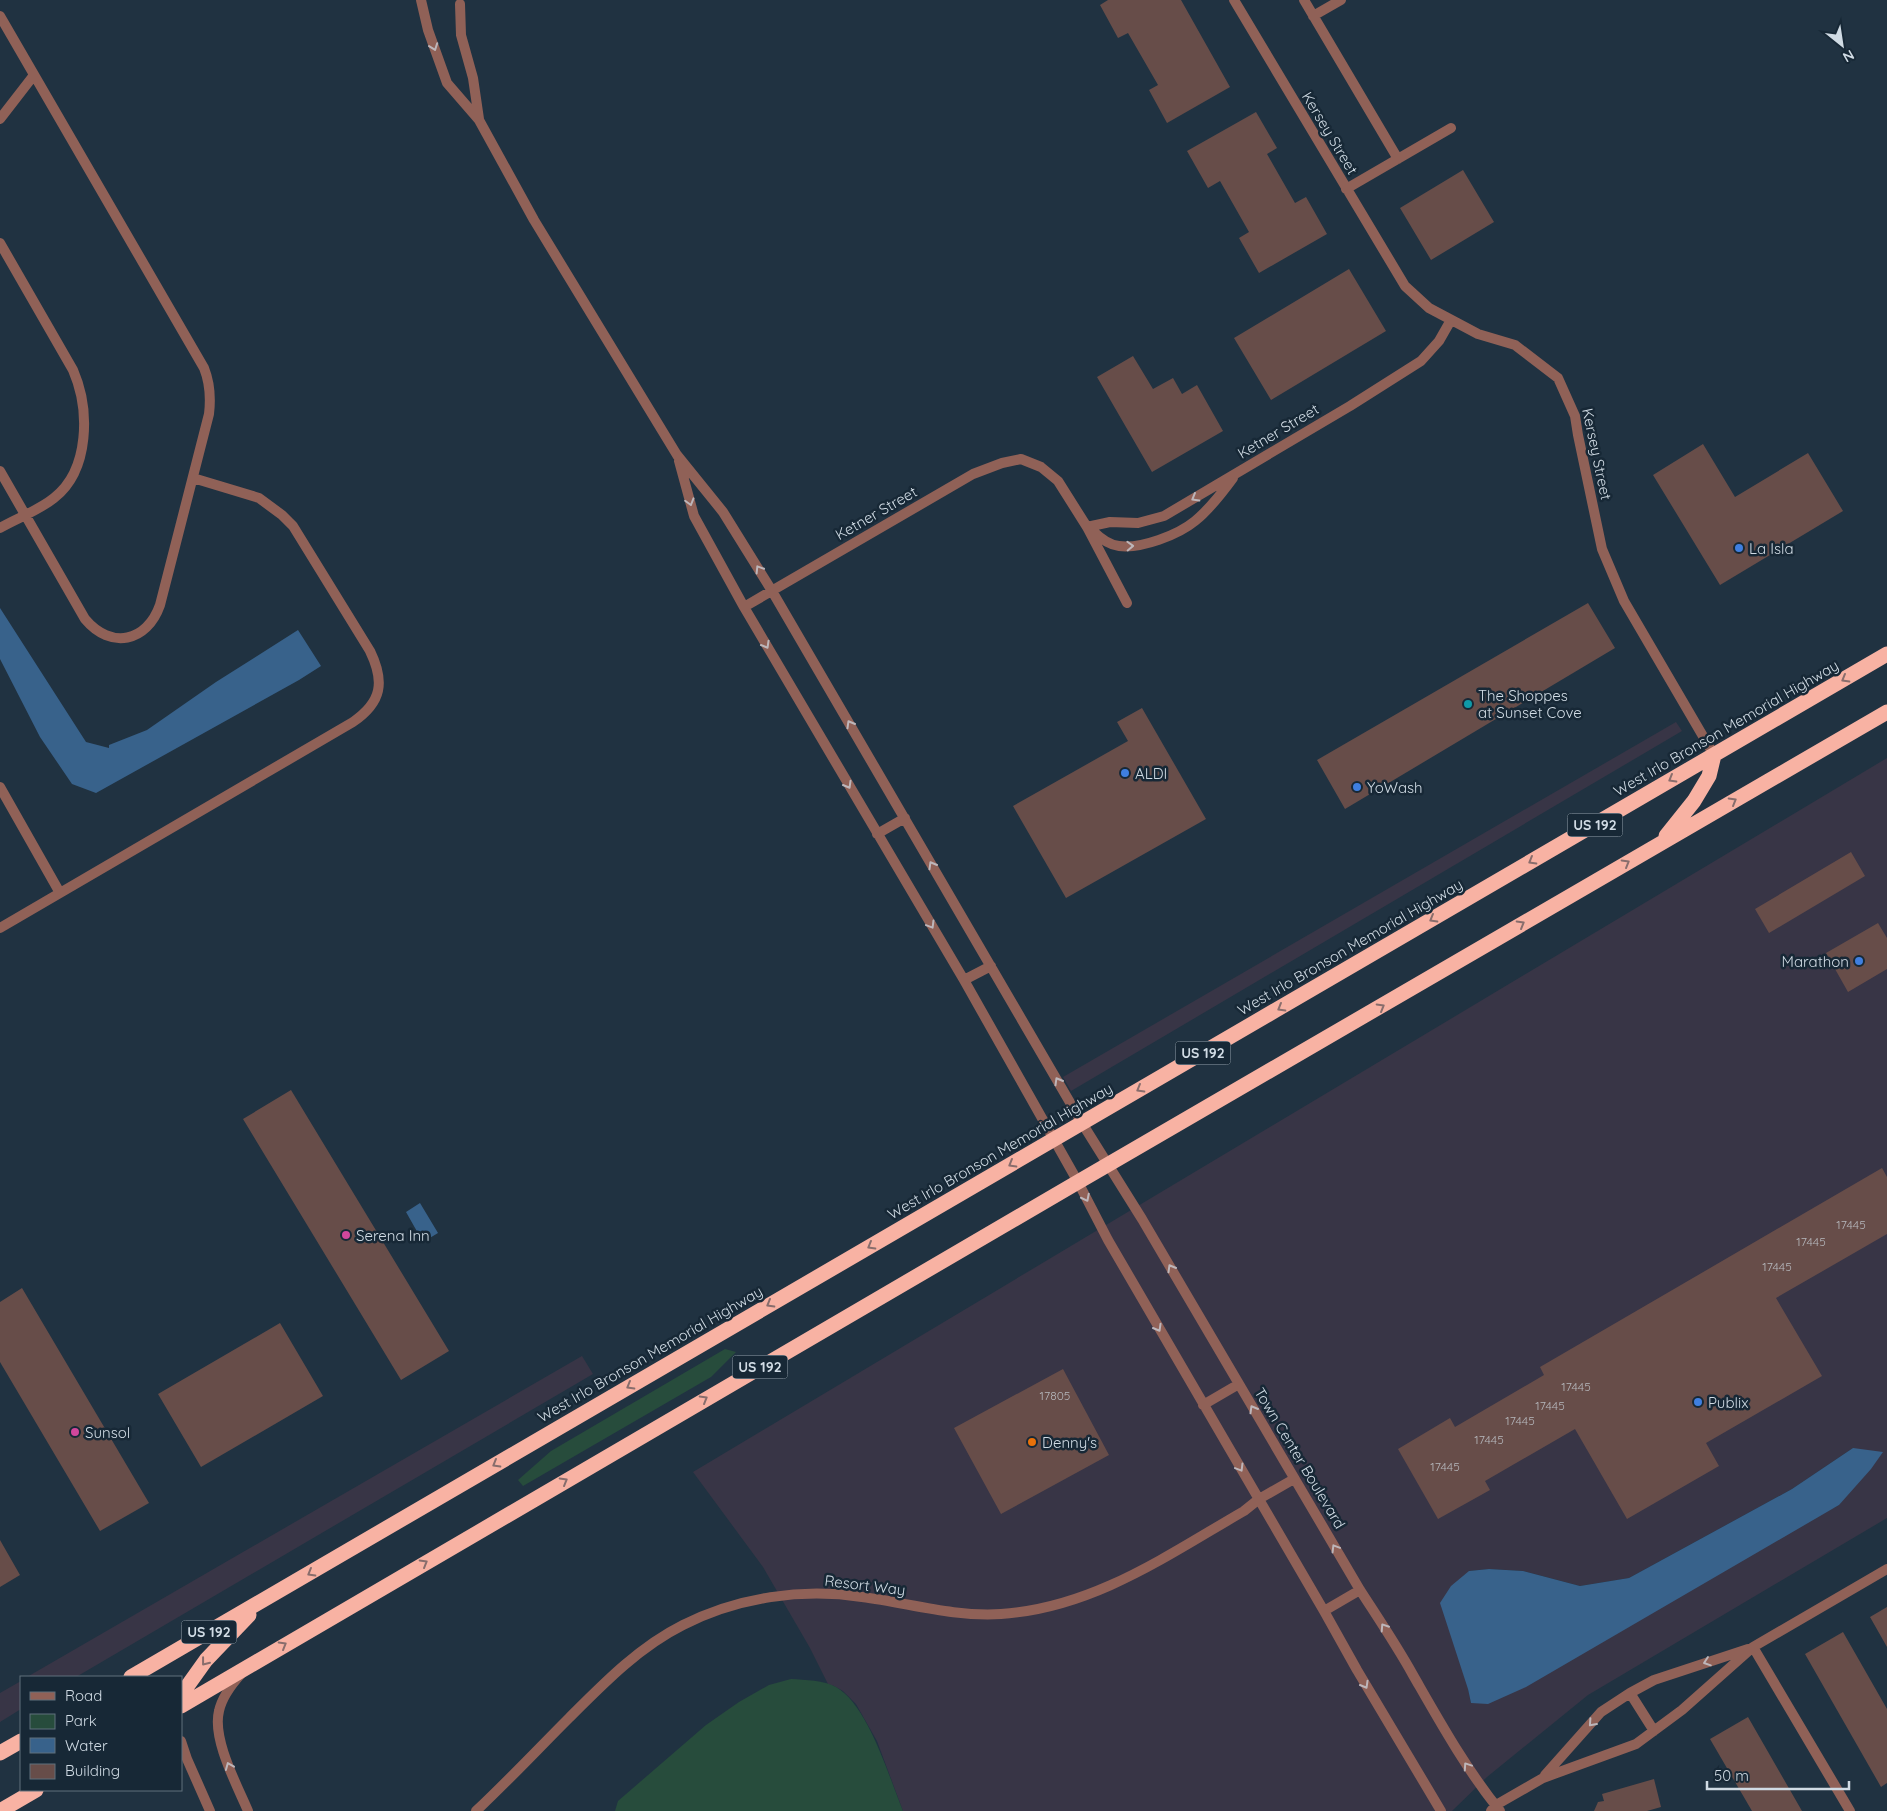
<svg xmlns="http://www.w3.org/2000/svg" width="1887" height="1811" viewBox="0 0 1887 1811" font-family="Quicksand,sans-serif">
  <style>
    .commercial { fill: #383546; fill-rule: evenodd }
    .green { fill: #274c3c }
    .water { fill: #38628b }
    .building { fill: #674d49 }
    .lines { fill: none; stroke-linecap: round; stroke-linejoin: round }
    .street { stroke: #906157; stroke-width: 10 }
    .highway { stroke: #f8b2a3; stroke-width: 15 }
    .oneway { stroke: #bdb6ba }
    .oneway2 { stroke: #886d6c }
    .shop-dot { fill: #3f7fe0; stroke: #172836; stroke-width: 2 }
    .culture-dot { fill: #0f9aa8; stroke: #172836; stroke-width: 2 }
    .hotel-dot { fill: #d1479c; stroke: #172836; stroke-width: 2 }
    .food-dot { fill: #e8710a; stroke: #172836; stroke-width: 2 }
    .labels { text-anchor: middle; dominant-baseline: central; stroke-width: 5; stroke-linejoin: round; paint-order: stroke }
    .number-label { font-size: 12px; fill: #b6b8bd }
    .shield { fill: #172836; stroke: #98a5b0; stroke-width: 1 }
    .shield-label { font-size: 14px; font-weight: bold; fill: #d0dbe4 }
    .street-label { font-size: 15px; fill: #d0dbe4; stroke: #172836 }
    .poi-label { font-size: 15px; fill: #d0dbe4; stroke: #172836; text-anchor: start }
  </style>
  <rect width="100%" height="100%" fill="#203241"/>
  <path class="commercial" d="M1676 722 1682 731 1071 1091 1063 1077Z
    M1887 758V1518L1588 1695 1487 1777 1452 1811H903L877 1741 856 1704 843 1691 834 1686 828 1684 810 1648 763 1567 693 1472ZM1853 1448 1839 1505 1471 1703 1468 1689 1469 1571 1489 1569 1523 1571 1580 1586 1629 1578 1792 1489Z
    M582 1356 593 1374 76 1677H27Z
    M21 1681V1709L0 1722V1693Z"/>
  <path class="green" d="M725 1349 736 1352 711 1377 523 1486 518 1480 551 1451Z
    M791 1679C805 1680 824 1680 836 1687 868 1705 889 1777 903 1811H615L618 1801 706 1725 739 1702 769 1685Z"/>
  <path class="water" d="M0 608 86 742 109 748V745L147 730 216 682 298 630 321 666 299 680 96 793 72 784 40 737 0 659Z
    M420 1203 438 1233 423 1242 406 1212Z
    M1853 1448 1883 1452 1871 1469 1839 1505 1526 1687 1488 1704 1471 1703 1468 1689 1440 1603 1451 1586 1469 1571 1489 1569 1523 1571 1580 1586 1629 1578 1792 1489Z"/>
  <path class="building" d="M1108 0H1181L1230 87 1167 123 1149 90 1158 85 1128 33 1118 38 1100 5Z
    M1256 112 1277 148 1267 154 1295 203 1306 197 1327 234 1259 273 1239 238 1249 232 1220 181 1208 188 1187 151Z
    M1463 170 1494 222 1431 260 1400 208Z
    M1349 269 1386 331 1271 400 1234 338Z
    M1133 356 1153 389 1173 378 1182 394 1197 385 1223 431 1152 472 1097 377Z
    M1703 444 1735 497 1808 453 1843 511 1720 585 1653 475Z
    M1588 603 1615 648 1345 809 1317 760Z
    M1142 708 1206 819 1066 898 1013 806 1128 741 1117 722Z
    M1851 852 1865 876 1769 933 1755 909Z
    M1878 923 1887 938V969L1848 992 1826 953Z
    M291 1090 449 1351 401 1380 243 1119Z
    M1882 1168 1887 1177V1234L1776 1298 1822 1376 1706 1443 1719 1466 1627 1519 1575 1429 1485 1481 1490 1490 1438 1519 1398 1449 1450 1418 1455 1427 1544 1375 1540 1367Z
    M22 1288 149 1503 100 1531 0 1362V1302Z
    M280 1323 323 1396 201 1467 158 1394Z
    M1063 1369 1109 1455 1001 1514 954 1428Z
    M0 1540 20 1575 0 1587Z
    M1887 1607V1647L1870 1617Z
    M1843 1632 1887 1709V1783L1881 1787 1805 1654Z
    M1748 1717 1802 1811H1752L1710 1739Z
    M1654 1779 1661 1807 1647 1811H1594L1598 1802 1604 1801 1602 1794Z"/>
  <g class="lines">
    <path class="street" d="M421 0 428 30 447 83 479 120 534 220 677 455 723 512 772 591 1082 1123 1142 1219 1360 1590C1378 1618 1397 1646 1413 1675 1440 1722 1466 1769 1500 1811
      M1234 0 1405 286 1429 308 1478 334 1515 345 1558 378 1575 416 1578 435 1602 549 1624 601 1714 755
      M1304 0 1398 159
      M460 4 461 35 473 78 479 119
      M0 16 204 368C210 383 211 397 209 414L160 605C147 642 111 650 85 619L0 471
      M1313 16 1341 0
      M0 119 34 75
      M1346 189 1451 128
      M0 243 73 370C90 409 90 470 54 498 38 511 17 518 0 528
      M679 461 694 516 744 607 964 980 1078 1182 1108 1240 1324 1611 1357 1670 1441 1811
      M1087 527 1110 522 1138 523 1164 516 1350 406 1421 361 1439 341 1451 320
      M1093 531C1100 538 1109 545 1119 546 1141 549 1178 535 1195 521 1210 509 1222 493 1233 478
      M744 607 973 474 1002 463 1021 459 1041 467 1058 481 1087 527 1127 603
      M0 787 60 893
      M877 834 905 818
      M0 928 353 722C382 702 385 682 370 651L293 526 282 515 259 498 193 478
      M964 980 991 966
      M1203 1405 1239 1384
      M1324 1611 1360 1590
      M1753 1647 1850 1811
      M241 1674C232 1684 222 1697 219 1711 212 1739 237 1785 248 1811
      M1630 1693 1654 1731
      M181 1741 187 1759 210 1811
      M1545 1775 1601 1712 1630 1693 1654 1680 1748 1649
      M476 1811C508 1781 538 1749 569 1718 604 1683 639 1647 683 1625 738 1597 802 1588 862 1597 909 1603 953 1617 1001 1614 1093 1608 1166 1556 1244 1511L1259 1499 1294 1479
      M1491 1811 1496 1805 1543 1778 1636 1744 1682 1710 1753 1647 1887 1569"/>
    <path class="highway" d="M1666 836 1694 801 1709 776 1714 755
      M131 1677 1887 654
      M181 1695 206 1660 249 1615
      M181 1706 1078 1182 1887 712
      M0 1753 21 1741
      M0 1811 36 1790"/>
  </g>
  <defs><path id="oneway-chevron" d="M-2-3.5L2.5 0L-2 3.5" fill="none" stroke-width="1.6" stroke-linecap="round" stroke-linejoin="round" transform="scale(1.25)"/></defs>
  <g class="oneway">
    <use href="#oneway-chevron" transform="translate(434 47) rotate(70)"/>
    <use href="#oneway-chevron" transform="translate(1195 498) rotate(150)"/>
    <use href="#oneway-chevron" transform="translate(690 502) rotate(74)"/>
    <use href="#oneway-chevron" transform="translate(1130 546) rotate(-2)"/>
    <use href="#oneway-chevron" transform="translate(759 569) rotate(-122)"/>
    <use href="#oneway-chevron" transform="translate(766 645) rotate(60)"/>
    <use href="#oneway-chevron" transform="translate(850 724) rotate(-120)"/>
    <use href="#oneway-chevron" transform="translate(848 785) rotate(60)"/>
    <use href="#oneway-chevron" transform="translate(932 865) rotate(-120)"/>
    <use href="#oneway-chevron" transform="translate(931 925) rotate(59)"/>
    <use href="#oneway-chevron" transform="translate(1058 1081) rotate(-120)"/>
    <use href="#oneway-chevron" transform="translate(1086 1198) rotate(63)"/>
    <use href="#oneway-chevron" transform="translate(1171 1268) rotate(-120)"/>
    <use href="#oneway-chevron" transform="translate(1158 1328) rotate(60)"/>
    <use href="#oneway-chevron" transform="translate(1253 1409) rotate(-120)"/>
    <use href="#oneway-chevron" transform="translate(1240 1468) rotate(59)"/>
    <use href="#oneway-chevron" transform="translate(1335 1548) rotate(-121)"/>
    <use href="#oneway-chevron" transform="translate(1384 1627) rotate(-123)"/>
    <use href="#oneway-chevron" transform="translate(1707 1662) rotate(161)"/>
    <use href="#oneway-chevron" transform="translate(1365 1685) rotate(60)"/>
    <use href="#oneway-chevron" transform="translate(1592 1723) rotate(132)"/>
    <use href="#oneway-chevron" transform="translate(229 1766) rotate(-112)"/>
    <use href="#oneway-chevron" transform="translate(1467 1766) rotate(-124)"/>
  </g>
  <g class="oneway2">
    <use href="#oneway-chevron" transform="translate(1845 679) rotate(150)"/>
    <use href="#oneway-chevron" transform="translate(1672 779) rotate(150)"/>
    <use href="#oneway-chevron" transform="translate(1733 801) rotate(-30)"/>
    <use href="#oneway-chevron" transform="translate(1532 861) rotate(150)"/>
    <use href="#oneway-chevron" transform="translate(1626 863) rotate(-30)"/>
    <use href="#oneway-chevron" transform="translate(1433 919) rotate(150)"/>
    <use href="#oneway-chevron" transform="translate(1521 924) rotate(-30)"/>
    <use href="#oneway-chevron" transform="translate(1381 1007) rotate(-30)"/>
    <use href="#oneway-chevron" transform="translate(1281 1008) rotate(150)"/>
    <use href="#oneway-chevron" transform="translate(1140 1089) rotate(150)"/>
    <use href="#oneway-chevron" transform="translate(1012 1164) rotate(150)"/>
    <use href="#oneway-chevron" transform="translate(871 1246) rotate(150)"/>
    <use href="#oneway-chevron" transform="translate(770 1304) rotate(150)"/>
    <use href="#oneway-chevron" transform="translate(630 1386) rotate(150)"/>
    <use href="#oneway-chevron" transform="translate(704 1399) rotate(-30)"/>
    <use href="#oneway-chevron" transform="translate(496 1464) rotate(150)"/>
    <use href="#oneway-chevron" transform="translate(564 1481) rotate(-30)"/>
    <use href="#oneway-chevron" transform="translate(424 1563) rotate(-30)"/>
    <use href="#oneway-chevron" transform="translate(311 1573) rotate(150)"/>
    <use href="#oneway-chevron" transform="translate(283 1645) rotate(-30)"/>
    <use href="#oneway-chevron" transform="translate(205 1662) rotate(128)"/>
  </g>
  <g class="shop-dot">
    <circle cx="1739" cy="548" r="5"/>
    <circle cx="1125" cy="773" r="5"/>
    <circle cx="1357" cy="787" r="5"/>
    <circle cx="1859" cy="961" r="5"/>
    <circle cx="1698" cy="1402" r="5"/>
  </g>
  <circle class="culture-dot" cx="1468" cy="704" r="5"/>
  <g class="hotel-dot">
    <circle cx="346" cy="1235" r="5"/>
    <circle cx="75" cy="1432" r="5"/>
  </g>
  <circle class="food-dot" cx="1032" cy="1442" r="5"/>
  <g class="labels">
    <g class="number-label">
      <text x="1851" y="1224">17445</text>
      <text x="1811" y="1241">17445</text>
      <text x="1777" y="1266">17445</text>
      <text x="1576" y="1386">17445</text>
      <text x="1055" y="1395">17805</text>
      <text x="1550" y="1405">17445</text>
      <text x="1520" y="1420">17445</text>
      <text x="1489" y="1439">17445</text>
      <text x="1445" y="1466">17445</text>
    </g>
    <g class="shield">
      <rect x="1567.5" y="813.5" width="55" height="23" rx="4"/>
      <rect x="1175.5" y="1041.5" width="55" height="23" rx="4"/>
      <rect x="732.5" y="1355.5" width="55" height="23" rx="4"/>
      <rect x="181.5" y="1620.5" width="55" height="23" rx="4"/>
    </g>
    <g class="shield-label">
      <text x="1595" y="825">US 192</text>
      <text x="1203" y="1053">US 192</text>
      <text x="760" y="1367">US 192</text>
      <text x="209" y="1632">US 192</text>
    </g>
    <g class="street-label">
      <text transform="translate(1330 133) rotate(59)">Kersey Street</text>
      <text transform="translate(1278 431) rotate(-31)">Ketner Street</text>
      <text transform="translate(1597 454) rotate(78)">Kersey Street</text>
      <text transform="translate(876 513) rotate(-30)">Ketner Street</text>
      <text transform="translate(1726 728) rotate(-30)">West Irlo Bronson Memorial Highway</text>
      <text transform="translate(1350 947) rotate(-30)">West Irlo Bronson Memorial Highway</text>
      <text transform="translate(1000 1151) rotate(-30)">West Irlo Bronson Memorial Highway</text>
      <text transform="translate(650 1354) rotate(-30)">West Irlo Bronson Memorial Highway</text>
      <text transform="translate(1300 1458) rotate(59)">Town Center Boulevard</text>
      <text transform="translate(865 1585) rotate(7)">Resort Way</text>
    </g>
    <g class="poi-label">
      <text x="1749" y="548">La Isla</text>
      <text x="1478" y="695">The Shoppes<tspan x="1478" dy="17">at Sunset Cove</tspan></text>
      <text x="1135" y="773">ALDI</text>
      <text x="1367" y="787">YoWash</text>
      <text x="1849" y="961" text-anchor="end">Marathon</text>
      <text x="356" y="1235">Serena Inn</text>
      <text x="1708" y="1402">Publix</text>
      <text x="85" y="1432">Sunsol</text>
      <text x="1042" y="1442">Denny's</text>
    </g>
  </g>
  <rect x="20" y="1676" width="162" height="115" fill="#172836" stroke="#61707c"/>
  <rect x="30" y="1692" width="25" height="8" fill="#906157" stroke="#61707c"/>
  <text x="65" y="1701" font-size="15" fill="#d0dbe4">Road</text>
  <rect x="30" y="1714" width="25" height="15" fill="#274c3c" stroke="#61707c"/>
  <text x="65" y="1726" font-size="15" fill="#d0dbe4">Park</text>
  <rect x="30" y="1738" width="25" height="15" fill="#38628b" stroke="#61707c"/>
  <text x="65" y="1751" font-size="15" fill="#d0dbe4">Water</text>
  <rect x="30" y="1764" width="25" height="15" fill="#674d49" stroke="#61707c"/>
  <text x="65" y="1776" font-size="15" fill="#d0dbe4">Building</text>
  <g transform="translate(1842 45) rotate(150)" stroke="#172836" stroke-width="4" paint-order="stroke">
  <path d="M0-4L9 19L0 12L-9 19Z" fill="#d0dbe4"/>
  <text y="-8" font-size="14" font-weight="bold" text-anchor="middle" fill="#d0dbe4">N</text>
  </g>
  <path d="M1707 1781v8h142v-8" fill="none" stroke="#d0dbe4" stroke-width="2.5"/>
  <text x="1714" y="1781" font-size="15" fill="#d0dbe4" stroke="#172836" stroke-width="4" paint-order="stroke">50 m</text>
</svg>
